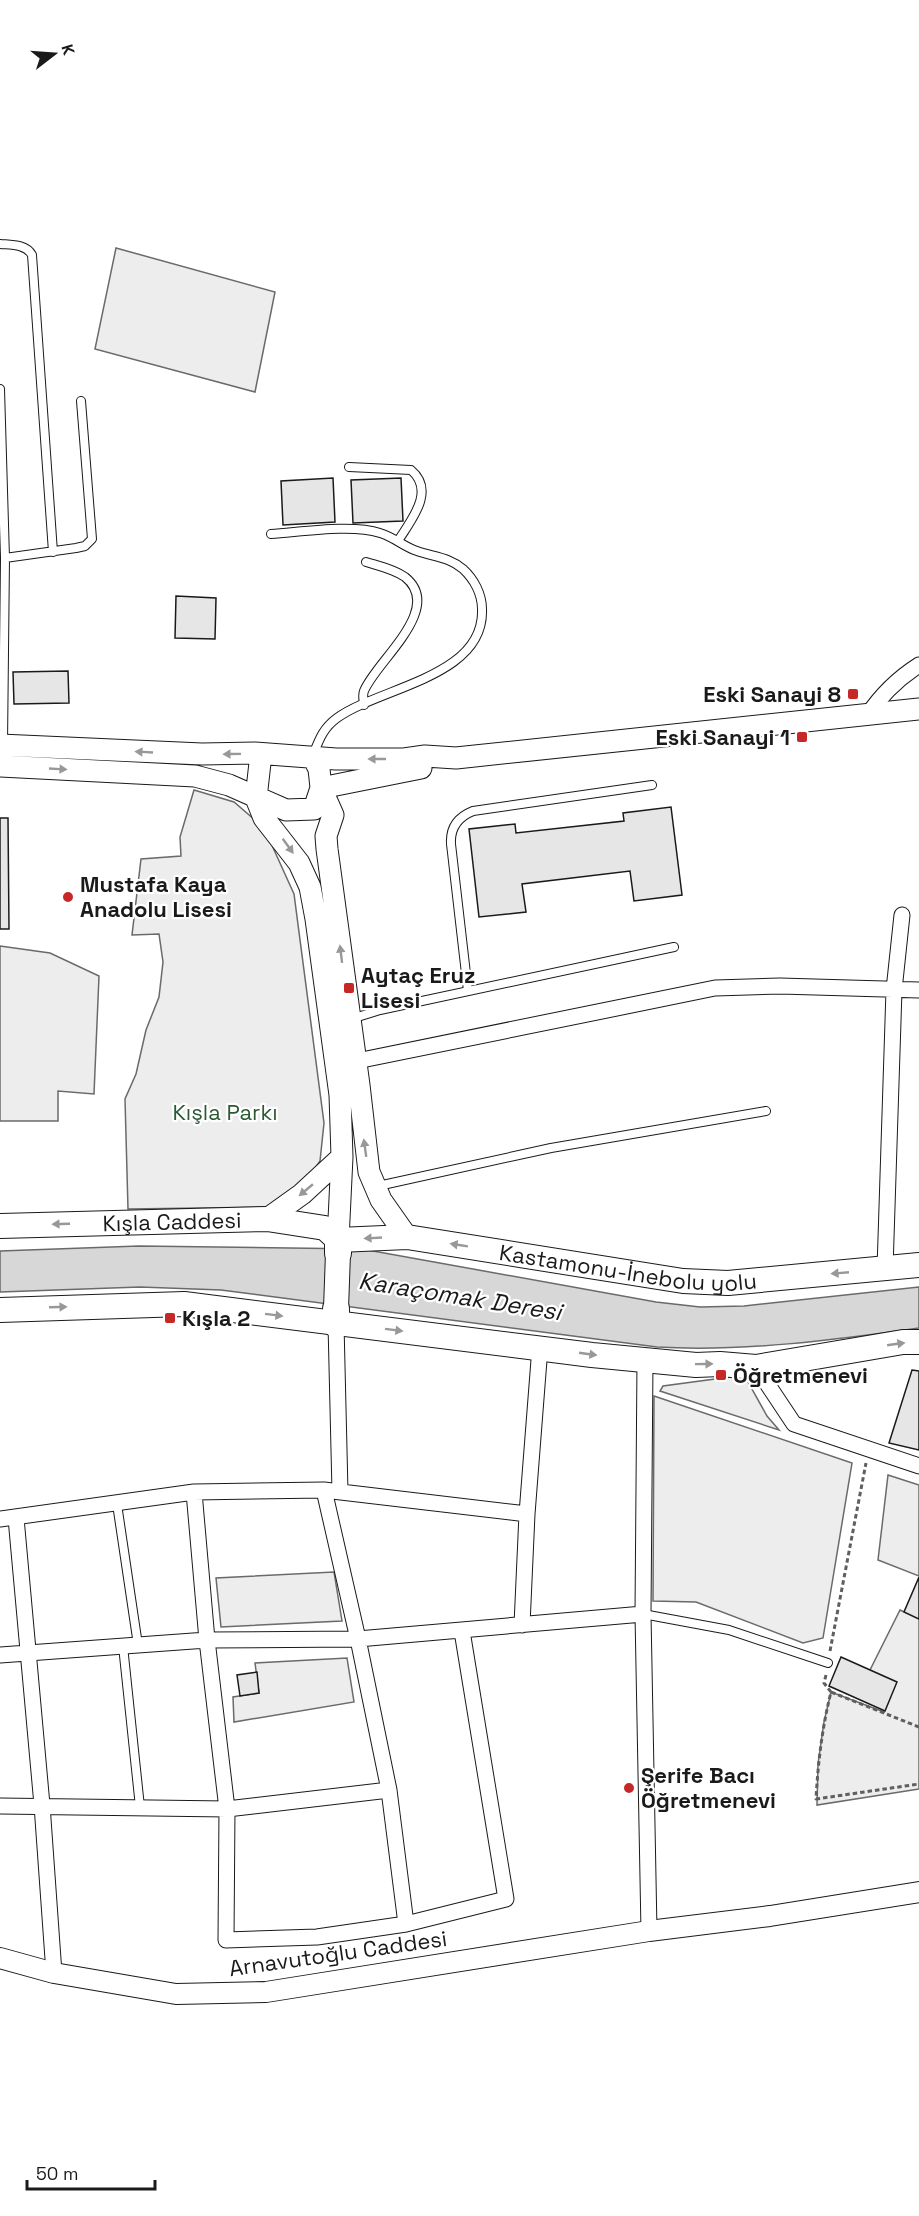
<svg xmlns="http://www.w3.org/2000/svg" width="919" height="2216" viewBox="0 0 919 2216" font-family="'Space Grotesk',sans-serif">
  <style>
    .built { fill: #ededed; stroke: #6a6a6a; stroke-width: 1.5 }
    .water { fill: #d7d7d7; stroke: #6a6a6a; stroke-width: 1.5 }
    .building { fill: #e6e6e6; stroke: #1a1a1a; stroke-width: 1.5 }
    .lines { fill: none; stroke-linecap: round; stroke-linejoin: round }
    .service-casing { stroke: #1a1a1a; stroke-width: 10 }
    .minor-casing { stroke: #1a1a1a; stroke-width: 17 }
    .tertiary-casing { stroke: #1a1a1a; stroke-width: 22 }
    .secondary-casing { stroke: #1a1a1a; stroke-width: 23 }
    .primary-casing { stroke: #1a1a1a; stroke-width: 26 }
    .trunk-casing { stroke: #1a1a1a; stroke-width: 28 }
    .path { stroke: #5f5f5f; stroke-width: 3; stroke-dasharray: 4.5 3; stroke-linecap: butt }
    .service { stroke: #fff; stroke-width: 8 }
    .minor { stroke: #fff; stroke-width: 15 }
    .tertiary { stroke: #fff; stroke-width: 20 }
    .secondary { stroke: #fff; stroke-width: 21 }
    .primary { stroke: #fff; stroke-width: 24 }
    .trunk { stroke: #fff; stroke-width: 26 }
    .oneway { fill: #989898 }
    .poi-dot { fill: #c62828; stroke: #fff; stroke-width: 2 }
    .labels { text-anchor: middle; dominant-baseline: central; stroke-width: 4.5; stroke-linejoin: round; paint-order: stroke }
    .poi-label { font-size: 22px; font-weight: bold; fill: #1a1a1a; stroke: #fff; text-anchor: start }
    .park-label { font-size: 22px; fill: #2b5a34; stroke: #fff }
    .street-label { font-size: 22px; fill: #1a1a1a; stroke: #fff }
    .water-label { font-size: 24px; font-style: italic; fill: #1a1a1a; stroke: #fff }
  </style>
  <rect width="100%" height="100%" fill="#fff"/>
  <path class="built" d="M116 248 275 292 255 392 95 349Z
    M194 790 234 802 256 821 270 841 294 894 324 1123 320 1161 307 1180 268 1207 128 1209 125 1099 136 1074 146 1030 159 997 163 962 159 934 132 935 141 859 181 856 180 837Z
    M0 946 50 953 99 976 94 1094 58 1091V1121H0Z
    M730 1377H741L748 1382 767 1416 779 1430 660 1391 663 1386Z
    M654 1396 852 1463 823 1638 803 1643 696 1602 653 1601Z
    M888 1475 919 1485V1576L878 1560Z
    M334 1572 342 1621 221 1627 216 1578Z
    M900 1610 919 1619V1789L817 1805 818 1764 824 1722 831 1692 884 1712 870 1670Z
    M347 1658 354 1702 234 1722 233 1697 259 1693 255 1663Z"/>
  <path class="water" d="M139 1246 362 1249 656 1302 700 1307 744 1306 919 1287V1328C835 1340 742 1352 657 1347L221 1290 140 1287 0 1292V1251Z"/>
  <path class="building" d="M333 478 335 522 283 525 281 481Z
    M401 478 403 521 353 523 351 480Z
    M176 596 216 598 215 639 175 638Z
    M68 671 69 703 14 704 13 672Z
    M671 807 682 895 634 901 630 871 522 884 526 912 479 917 469 829 515 824 516 833 624 821 623 813Z
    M0 818H8L9 929H0Z
    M912 1370 919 1371V1450L889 1443Z
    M919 1577V1619L904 1612Z
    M841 1657 897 1682 885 1711 829 1686Z
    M257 1672 259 1693 240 1696 237 1675Z"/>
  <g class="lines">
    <g class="service-casing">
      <path id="service" d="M0 244C11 245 26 244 32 255L53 552
        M0 389 5 558 3 744
        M349 467 411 470C436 491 411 520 398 541
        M271 534C302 532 352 524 380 533 394 537 404 547 417 551 434 557 449 557 463 569 474 579 482 594 482 609 485 677 380 687 337 718 323 728 319 740 313 755
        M5 558 76 548 85 546 92 539 81 401
        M364 705C364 700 362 696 364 691 376 661 445 609 405 577 394 569 379 566 366 562
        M468 991 451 844C450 828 458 817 473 811L652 785
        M351 1019 380 1010 674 947
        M378 1186 551 1148 766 1111
        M117 1504 138 1645
        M643 1614 729 1630 828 1663
        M123 1646 140 1807"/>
    </g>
    <g class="minor-casing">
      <path id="minor" d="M867 716C881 695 897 679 919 665
        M347 1063 715 988 780 986 919 990
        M885 1269 894 990 902 915
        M336 1324 340 1492
        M645 1361 643 1614 649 1931
        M756 1367 794 1424 919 1466
        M324 1490 358 1639 389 1790 406 1924
        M194 1492 207 1640 227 1809 226 1940 317 1937 406 1924 506 1899 462 1631
        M16 1518 42 1805 54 1973
        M0 1519 194 1492 324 1490 527 1514
        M522 1625 527 1514 540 1347
        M0 1655 207 1640 358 1639 643 1614
        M0 1806 227 1809 389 1790"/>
    </g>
    <g class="tertiary-casing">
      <path id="tertiary" d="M0 1958 54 1973 176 1994 266 1992 649 1931 770 1916 919 1892"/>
    </g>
    <g class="secondary-casing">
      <path id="secondary" d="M0 745 202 754 255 753 336 759H404L425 756 456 758 919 709
        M261 754 256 798 264 818 299 863 310 887 316 919 340 1095 342 1157 338 1240
        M313 757 319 769 321 788 333 815 326 836 327 849 359 1085 369 1172 381 1200 407 1237
        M0 766 195 776 229 785 286 810 314 809 321 788
        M321 788 421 768
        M267 1219 302 1194 342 1157"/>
    </g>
    <g class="primary-casing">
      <g id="primary">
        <path id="s1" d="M0 1226 267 1219 325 1228 338 1240 407 1237 683 1281 728 1283 919 1265"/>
        <path d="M336 1309 338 1253"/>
        <path d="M0 1310 184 1304 592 1355 696 1365 720 1364 756 1367 903 1342H919"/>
      </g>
    </g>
    <g class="trunk-casing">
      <path id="trunk" d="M338 1253V1240
        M336 1324V1309"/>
    </g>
    <path class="path" d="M830 1651 866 1463
      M826 1675 824 1683 831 1692
      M919 1727 831 1692C822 1728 818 1763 816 1799L919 1784"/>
    <use href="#service" class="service"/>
    <use href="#minor" class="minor"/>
    <use href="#tertiary" class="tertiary"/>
    <use href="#secondary" class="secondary"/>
    <use href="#primary" class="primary"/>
    <use href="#trunk" class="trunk"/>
  </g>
  <defs><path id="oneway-solid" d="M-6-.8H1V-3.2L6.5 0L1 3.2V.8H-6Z" transform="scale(1.5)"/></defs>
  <g class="oneway">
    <use href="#oneway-solid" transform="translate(144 752) rotate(-177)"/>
    <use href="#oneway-solid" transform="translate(232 754) rotate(179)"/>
    <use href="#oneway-solid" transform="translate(377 759) rotate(-180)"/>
    <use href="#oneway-solid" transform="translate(58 769) rotate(3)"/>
    <use href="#oneway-solid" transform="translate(288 846) rotate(54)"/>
    <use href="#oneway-solid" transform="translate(341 954) rotate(-97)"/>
    <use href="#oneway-solid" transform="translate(365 1148) rotate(-98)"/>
    <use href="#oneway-solid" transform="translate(306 1190) rotate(140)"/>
    <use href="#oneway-solid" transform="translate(61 1224) rotate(178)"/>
    <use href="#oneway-solid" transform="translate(373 1238) rotate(177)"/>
    <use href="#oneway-solid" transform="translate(459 1245) rotate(-171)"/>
    <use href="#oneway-solid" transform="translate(840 1273) rotate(175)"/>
    <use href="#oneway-solid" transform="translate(58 1307) rotate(-2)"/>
    <use href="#oneway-solid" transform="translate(274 1315) rotate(7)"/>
    <use href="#oneway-solid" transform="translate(394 1330) rotate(7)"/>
    <use href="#oneway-solid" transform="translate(896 1344) rotate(-8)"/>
    <use href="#oneway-solid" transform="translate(588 1354) rotate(8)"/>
    <use href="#oneway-solid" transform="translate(704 1364) rotate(-1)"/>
  </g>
  <g class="poi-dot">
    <rect x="847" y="688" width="12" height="12" rx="3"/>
    <rect x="796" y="731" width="12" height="12" rx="3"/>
    <circle cx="68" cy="897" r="6"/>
    <rect x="343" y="982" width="12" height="12" rx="3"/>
    <rect x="164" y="1312" width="12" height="12" rx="3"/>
    <rect x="715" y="1369" width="12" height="12" rx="3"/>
    <circle cx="629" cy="1788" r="6"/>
  </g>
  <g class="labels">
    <g class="poi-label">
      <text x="841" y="694" text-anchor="end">Eski Sanayi 8</text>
      <text x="790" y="737" text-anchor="end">Eski Sanayi 1</text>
      <text x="80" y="884">Mustafa Kaya<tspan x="80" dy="25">Anadolu Lisesi</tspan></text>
      <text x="361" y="975">Aytaç Eruz<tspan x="361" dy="25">Lisesi</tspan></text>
      <text x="182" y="1318">Kışla 2</text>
      <text x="733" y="1375">Öğretmenevi</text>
      <text x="641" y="1775">Şerife Bacı<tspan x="641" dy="25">Öğretmenevi</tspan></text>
    </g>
    <g class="park-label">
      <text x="225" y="1112">Kışla Parkı</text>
    </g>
    <g class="street-label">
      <text stroke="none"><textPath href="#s1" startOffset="172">Kışla Caddesi</textPath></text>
      <text stroke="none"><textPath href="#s1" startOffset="636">Kastamonu-İnebolu yolu</textPath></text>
      <text transform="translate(338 1953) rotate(-8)">Arnavutoğlu Caddesi</text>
    </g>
    <g class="water-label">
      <text transform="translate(460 1296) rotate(9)">Karaçomak Deresi</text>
    </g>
  </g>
  <g transform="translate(54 54) rotate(73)" stroke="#ffffff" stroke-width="4.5" paint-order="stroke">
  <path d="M0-4.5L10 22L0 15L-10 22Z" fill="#1a1a1a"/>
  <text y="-9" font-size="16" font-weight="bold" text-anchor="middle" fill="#1a1a1a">K</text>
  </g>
  <path d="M27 2180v9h128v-9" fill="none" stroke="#1a1a1a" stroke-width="3"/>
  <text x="36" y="2180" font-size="18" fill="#1a1a1a" stroke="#ffffff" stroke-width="4.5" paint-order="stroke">50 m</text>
</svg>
